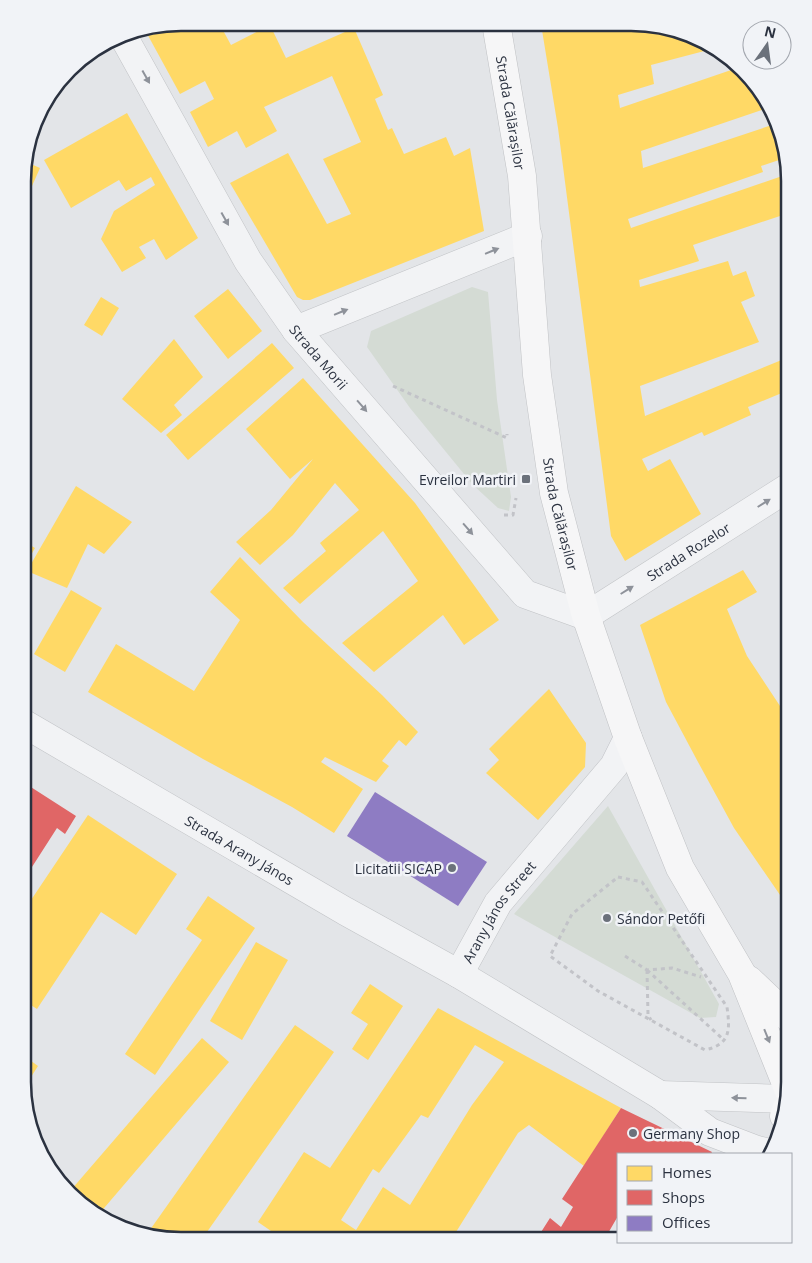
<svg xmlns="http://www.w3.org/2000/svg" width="812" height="1263" viewBox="0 0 812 1263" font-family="'Open Sans',sans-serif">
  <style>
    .green { fill: #d4dbd4 }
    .homes { fill: #ffd966; fill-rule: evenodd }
    .shops { fill: #e06666 }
    .offices { fill: #8e7cc3 }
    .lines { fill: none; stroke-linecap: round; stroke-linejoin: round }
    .minor-casing { stroke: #c1c3c6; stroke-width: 29 }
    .primary-casing { stroke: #c0c2c5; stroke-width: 29 }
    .path { stroke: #c2c3c8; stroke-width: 3; stroke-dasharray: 4 4; stroke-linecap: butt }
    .minor { stroke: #f2f3f5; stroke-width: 28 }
    .primary { stroke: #f6f6f7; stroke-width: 28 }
    .oneway { fill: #8e929a }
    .oneway2 { fill: #90949c }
    .poi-dot { fill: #6b717b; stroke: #f1f3f7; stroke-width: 2 }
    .labels { text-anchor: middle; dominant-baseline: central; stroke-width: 5; stroke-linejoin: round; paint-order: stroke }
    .street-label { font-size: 14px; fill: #2b3240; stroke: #f1f3f7 }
    .poi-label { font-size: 14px; fill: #2b3240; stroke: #f1f3f7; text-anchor: end }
    .rim { fill: none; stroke: #2b3240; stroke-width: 2.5 }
  </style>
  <rect width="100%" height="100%" fill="#e3e5e8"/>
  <path class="green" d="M472 287 488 292 497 400 511 497 509 511 498 508 473 485 410 408 367 347 371 331Z
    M608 806 719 1004 716 1017 700 1018 514 914Z"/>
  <path class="homes" d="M181 22 219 23 231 45 270 25 286 58 354 28 383 95 375 99 388 130 392 128 404 154 446 137 454 156 470 148 484 231 310 300H303L297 297 230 183 288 153 327 224 351 214 323 159 361 142 332 76 264 107 277 131 246 148 237 131 208 147 190 112 214 99 205 81 180 94 145 30Z
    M541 24H652L712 49 651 65 654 84 618 95 620 108 737 68 768 108 641 151 643 168 778 123 785 158 761 166 763 172 628 219 631 228 788 174 790 181 789 213 693 245 699 261 639 280 640 287 728 261 733 276 746 271 755 296 741 302 759 342 640 386 645 416 789 357V390L748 407 751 415 704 436 702 432 642 459 648 471 670 459 701 514 625 561 611 536 558 128Z
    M127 113 198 238 166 260 154 239 139 247 146 258 122 272 101 239 114 211 155 185 151 177 126 191 119 180 71 208 44 160Z
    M24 161 40 168 28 195 24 194Z
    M228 289 262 331 228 359 194 316Z
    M101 297 119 308 102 336 84 325Z
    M174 339 203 377 174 405 182 415 161 433 122 399Z
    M272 343 294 368 188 460 166 435Z
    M303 378 415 503 499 620 464 645 443 615 374 672 342 643 418 581 383 531 300 604 283 588 326 551 320 543 359 510 335 483 293 535 260 565 236 542 271 510 313 459 290 479 246 429Z
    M76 486 132 522 104 554 88 544 67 588 27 571Z
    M23 541 35 548 23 569Z
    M240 557 303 622 382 695 418 732 406 746 399 740 382 761 389 766 376 782 325 757 321 762 363 789 334 833 292 807 203 759 88 692 116 644 194 691 240 620 210 592Z
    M743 570 757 592 727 609 747 656 780 706 789 699V908L734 828 698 762 666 702 640 625Z
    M71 590 102 608 65 672 34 654Z
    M549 689 586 743 585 767 538 820 486 773 499 760 489 749Z
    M88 815 177 874 136 935 101 912 37 1009 23 1000V912Z
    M208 896 255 928 155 1075 125 1054 202 940 186 929Z
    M256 942 288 960 242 1040 210 1021Z
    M370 984 403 1006 368 1060 352 1049 368 1024 351 1013Z
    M438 1008 621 1108 584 1166 529 1125 518 1133 451 1240H284L258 1222 304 1152 330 1168ZM475 1045 504 1062 472 1105 410 1205 383 1187 356 1230 341 1220 373 1169 379 1173 421 1115 428 1118Z
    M295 1025 334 1052 202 1239H161L147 1234Z
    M202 1038 229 1062 99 1214 85 1208 71 1190Z
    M23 1055 38 1066 24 1088 23 1082Z"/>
  <path class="shops" d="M23 782 76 816 65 834 57 828 23 881Z
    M621 1108 712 1152 711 1154H618V1216L607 1235 610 1240H536L550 1218 561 1227 573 1207 562 1199Z"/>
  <path class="offices" d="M375 792 487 862 458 906 347 836Z"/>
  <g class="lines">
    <g class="minor-casing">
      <g id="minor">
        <path id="s1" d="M122 34 248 261 296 330 525 594 586 616 789 487"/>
        <path d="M296 330 528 236"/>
        <path id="s2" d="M23 723 345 911 459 974 660 1095 710 1132 757 1150 770 1153"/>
        <path id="s3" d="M459 974 498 903 614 766 628 738"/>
        <path d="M660 1095 788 1099"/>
      </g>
    </g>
    <g class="primary-casing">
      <g id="primary">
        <path id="s4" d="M496 23 522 176 537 375 554 493 586 616 628 738 680 868 742 974 789 1091"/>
        <path d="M749 980 789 1018"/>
        <path d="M784 1116 786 1110"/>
      </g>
    </g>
    <path class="path" d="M393 386 507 438V434
      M504 515H513L516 498
      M618 877 642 882 727 1007C730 1030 731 1044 705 1050L598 991 550 956 572 914Z
      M625 956 647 970 672 968 701 977
      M647 970 724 1040
      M647 970 648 1015 651 1020"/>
    <use href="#minor" class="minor"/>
    <use href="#primary" class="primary"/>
  </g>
  <defs><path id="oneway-solid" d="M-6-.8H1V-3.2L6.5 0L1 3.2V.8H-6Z" transform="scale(1.25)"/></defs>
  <g class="oneway">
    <use href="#oneway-solid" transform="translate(146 77) rotate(61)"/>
    <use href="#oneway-solid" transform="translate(225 219) rotate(61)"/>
    <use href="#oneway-solid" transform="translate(492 251) rotate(-22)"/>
    <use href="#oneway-solid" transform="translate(341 312) rotate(-22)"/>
    <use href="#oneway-solid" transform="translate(362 406) rotate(49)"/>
    <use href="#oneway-solid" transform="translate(764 503) rotate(-32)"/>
    <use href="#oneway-solid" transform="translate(468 529) rotate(49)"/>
    <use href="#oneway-solid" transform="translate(627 590) rotate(-32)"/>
    <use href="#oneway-solid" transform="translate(739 1098) rotate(-178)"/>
  </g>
  <use class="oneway2" href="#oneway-solid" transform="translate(767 1036) rotate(68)"/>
  <g class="poi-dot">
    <rect x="521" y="474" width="10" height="10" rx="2.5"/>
    <circle cx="452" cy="868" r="5"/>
    <circle cx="607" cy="918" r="5"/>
    <circle cx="633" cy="1133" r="5"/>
  </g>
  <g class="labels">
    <g class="street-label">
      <text stroke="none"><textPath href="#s4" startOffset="91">Strada Călărașilor</textPath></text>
      <text stroke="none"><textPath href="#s1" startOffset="379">Strada Morii</textPath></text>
      <text stroke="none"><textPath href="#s4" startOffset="496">Strada Călărașilor</textPath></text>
      <text stroke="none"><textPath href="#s1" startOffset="879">Strada Rozelor</textPath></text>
      <text stroke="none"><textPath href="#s2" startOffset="251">Strada Arany János</textPath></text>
      <text stroke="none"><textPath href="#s3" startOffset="74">Arany János Street</textPath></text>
    </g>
    <g class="poi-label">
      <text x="516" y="479">Evreilor Martiri</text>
      <text x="442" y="868">Licitatii SICAP</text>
      <text x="617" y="918" text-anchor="start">Sándor Petőfi</text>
      <text x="643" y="1133" text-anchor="start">Germany Shop</text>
    </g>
  </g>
  <path d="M0 0H812V1263H0ZM181 31H631A150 150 0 0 1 781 181V1082A150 150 0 0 1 631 1232H181A150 150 0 0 1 31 1082V181A150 150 0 0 1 181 31Z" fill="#f1f3f7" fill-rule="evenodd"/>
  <path class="rim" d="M181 31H631A150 150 0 0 1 781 181V1082A150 150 0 0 1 631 1232H181A150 150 0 0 1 31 1082V181A150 150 0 0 1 181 31Z"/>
  <rect x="617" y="1153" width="175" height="90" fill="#f1f3f7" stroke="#a2a6ae"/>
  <rect x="627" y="1166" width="25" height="15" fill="#ffd966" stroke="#a2a6ae"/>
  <text x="662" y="1178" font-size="15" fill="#2b3240">Homes</text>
  <rect x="627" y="1190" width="25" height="15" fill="#e06666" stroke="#a2a6ae"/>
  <text x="662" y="1203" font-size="15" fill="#2b3240">Shops</text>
  <rect x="627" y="1216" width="25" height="15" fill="#8e7cc3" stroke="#a2a6ae"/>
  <text x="662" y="1228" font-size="15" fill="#2b3240">Offices</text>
  <g transform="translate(767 45) rotate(14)"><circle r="24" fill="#f1f3f7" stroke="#a2a6ae"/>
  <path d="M0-4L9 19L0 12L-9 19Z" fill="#6b717b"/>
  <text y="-8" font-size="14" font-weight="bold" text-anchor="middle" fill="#2b3240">N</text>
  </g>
</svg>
